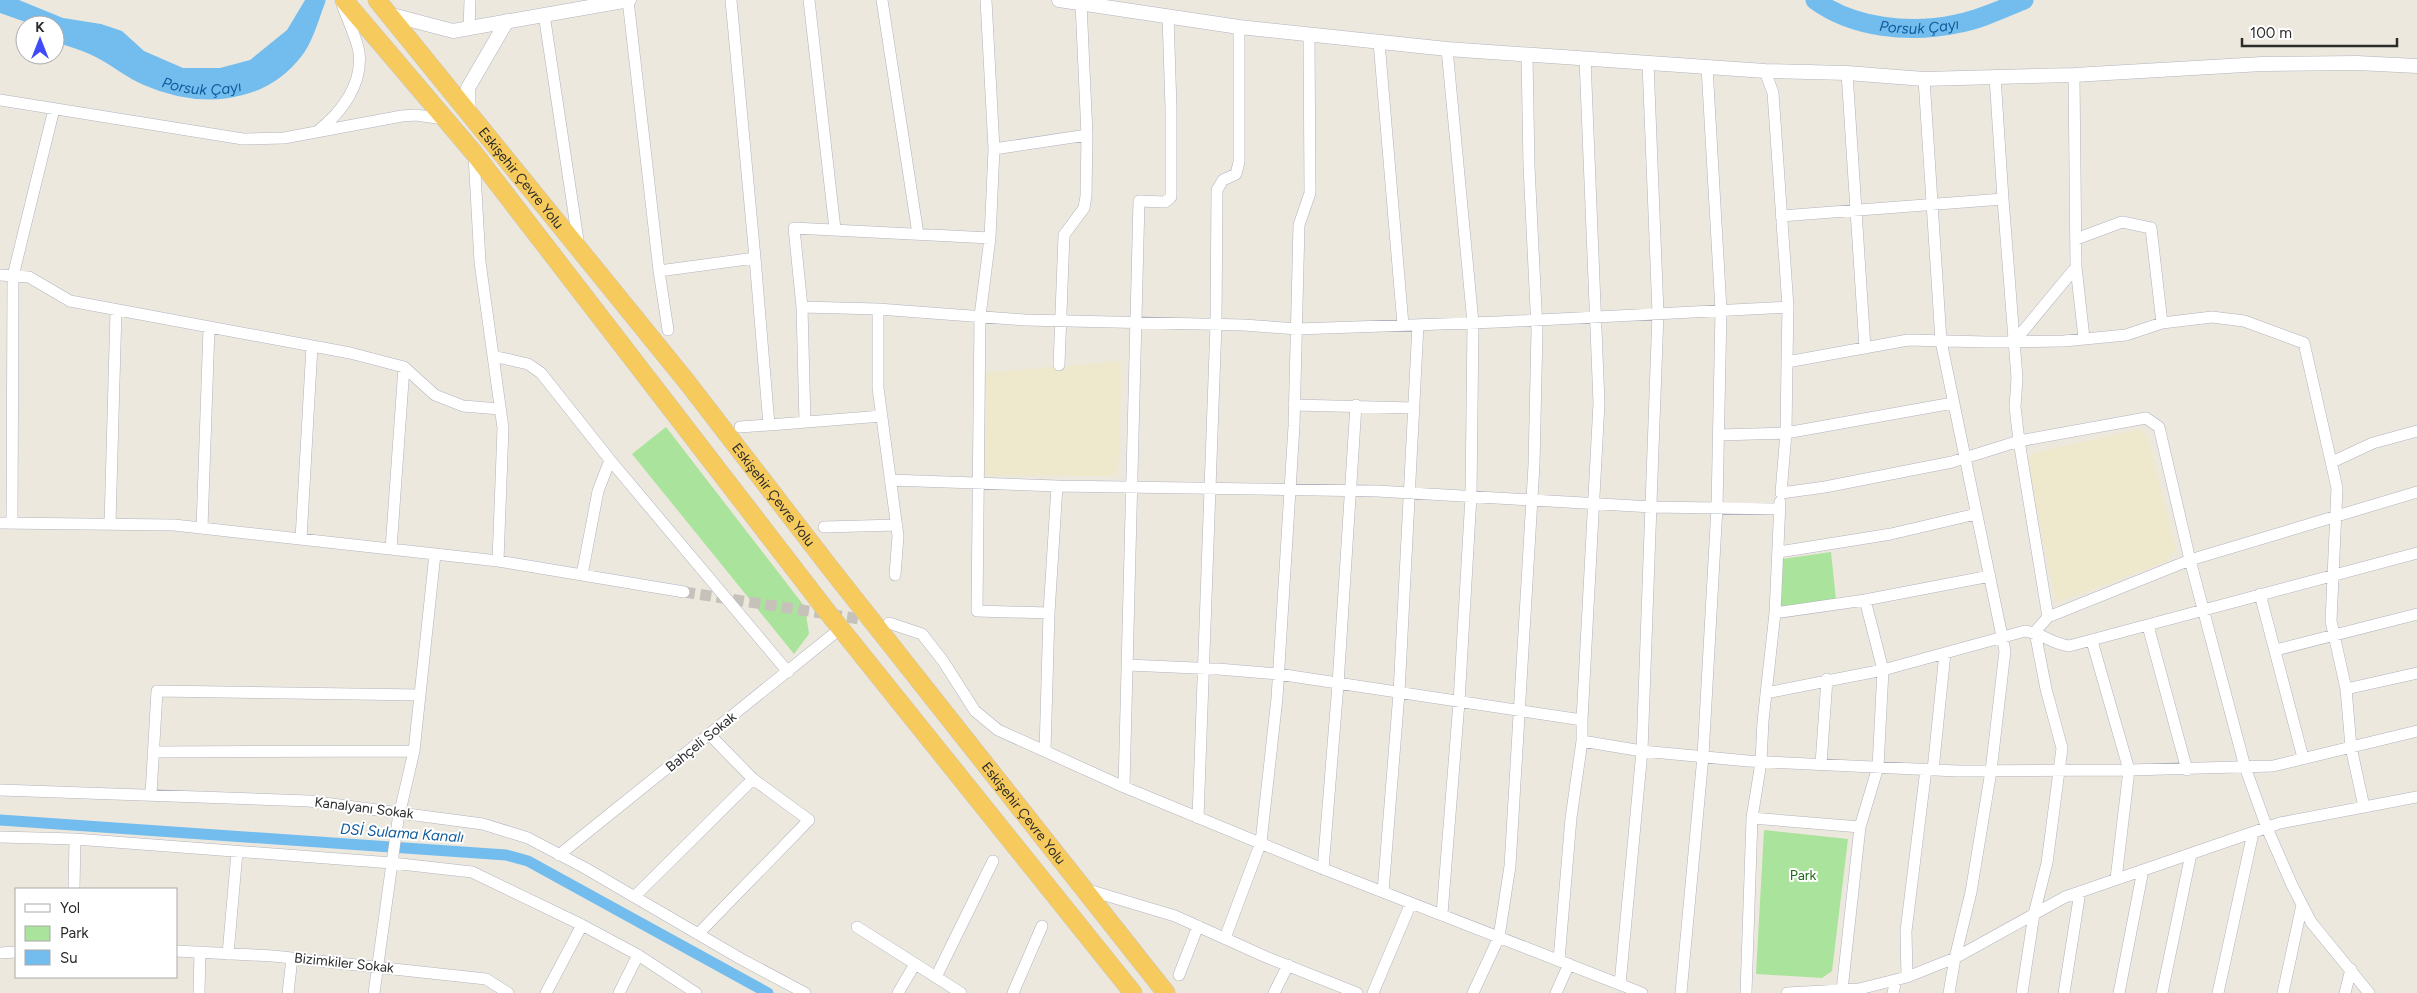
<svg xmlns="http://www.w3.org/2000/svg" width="2417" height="993" viewBox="0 0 2417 993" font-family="Figtree,sans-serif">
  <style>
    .education { fill: #eee8cd }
    .green { fill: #aae39b }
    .water { fill: #72bdee }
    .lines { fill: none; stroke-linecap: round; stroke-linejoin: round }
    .canal { stroke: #72bdee; stroke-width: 11 }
    .river { stroke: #72bdee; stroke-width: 19 }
    .minor-tunnel { stroke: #c6c2ba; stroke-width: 11; stroke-dasharray: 11 5.5; stroke-linecap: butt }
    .minor-casing { stroke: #b1b2bf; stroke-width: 12 }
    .tertiary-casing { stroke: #b1b2bf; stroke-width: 15 }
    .trunk-casing { stroke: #c8c8c8; stroke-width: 19 }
    .minor { stroke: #fff; stroke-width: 11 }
    .tertiary { stroke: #fff; stroke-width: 14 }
    .trunk { stroke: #f6ca5c; stroke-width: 18 }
    .labels { text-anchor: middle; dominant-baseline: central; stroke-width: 4; stroke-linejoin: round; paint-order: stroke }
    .street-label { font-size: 14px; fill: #2b2b2b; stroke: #fff }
    .park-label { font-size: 14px; fill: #21691b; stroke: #fff }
    .water-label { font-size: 15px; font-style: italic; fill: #0e5a9c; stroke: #fff }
  </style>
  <rect width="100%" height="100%" fill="#ede8de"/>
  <path class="education" d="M1122 361 1118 476H988L982 474 981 373Z
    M2135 430H2141L2148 437 2176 550 2166 562 2056 603 2028 466V459L2033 453Z"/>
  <path class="green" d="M666 427 805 607 809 634 794 654 632 454Z
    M1831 552 1836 600 1780 612 1782 559Z
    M1764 830 1848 839 1832 971 1822 978 1756 974Z"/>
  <path class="water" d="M0 0H19L63 18 101 24 122 31 144 51 183 68H220L250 60 287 30 305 0H321L309 33 283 59 242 81 216 90 136 73 100 41 55 33V25H34L0 13Z"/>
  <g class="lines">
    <path class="canal" d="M0 820 506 855 528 861 768 993"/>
    <g class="river">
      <path id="s1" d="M1815 0C1853 28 1910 34 1956 24 1979 20 2002 9 2024 0"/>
      <path id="s2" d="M55 32C70 37 87 41 101 49 117 57 130 69 147 76 197 98 259 97 295 49 305 36 310 15 316 0"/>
    </g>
    <path class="minor-tunnel" d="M684 592 873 621"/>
    <g class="minor-casing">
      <path id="minor" d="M628 0 659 271 668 330
        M809 0 835 229
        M882 0 918 234
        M544 14 579 247
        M469 29 470 0
        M1379 42 1403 325
        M1847 73 1865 348
        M2074 75 2076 267 2084 338
        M1995 77 2003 199
        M1924 79 1941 341 2005 651 1991 771 1971 892 1955 958 1949 993
        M0 100 243 139 284 138 402 116 416 115 444 119
        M318 131C342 112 363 84 359 52 356 36 347 19 342 4
        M994 149 1087 135
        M474 155 480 262 503 428 498 561
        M1781 216 2003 199 2017 378 2015 407 2019 441 1952 462 1825 487 1781 493 1786 433 1787 362
        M990 238 980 316 977 611 1049 613 1045 751
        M2076 239 2122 222 2151 228 2162 323
        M659 271 755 258 731 0
        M0 275 29 277 70 301 350 353 404 367 435 395 463 406 500 409
        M802 307 878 309 1025 320 1244 325 1297 329 1498 322 1788 307 1773 93 1765 71
        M1788 307 1787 362 1908 340 1987 342 2064 341 2126 335 2162 323 2212 317 2244 321 2304 343 2337 488 2331 621 2346 689 2351 747 2364 807
        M878 309V388L898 536 895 575
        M2014 342 2076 267
        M493 356 528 364 541 373 610 460 788 672
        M1059 365 1064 235 1084 208 1086 196 1087 135 1081 3
        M1294 405 1414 408
        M805 422 802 307 794 228 990 238 994 149 986 0
        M769 425 882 416
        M740 427 769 425 755 258
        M1719 435 1786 433 1953 403
        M2332 462 2373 443 2417 431
        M890 480 1057 486 1377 491 1652 507 1780 509
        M0 523 174 525 498 561 684 592
        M12 523 13 276 54 109
        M110 524 116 310
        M824 527 897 525
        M202 528 209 328
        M301 539 312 346
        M391 549 404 367
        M1779 552 1891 534 1976 514
        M582 575 598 491 610 460
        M2260 594 2303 758
        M1049 613 1057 486
        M1775 613 1865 600 1990 576
        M2048 617 2019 441 2146 418 2159 427 2190 560 2245 767 2267 828 2292 885 2311 922 2369 993
        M889 623 922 634 943 661 975 711 998 730 1124 787 1311 864 1642 993
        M2148 626 2187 770
        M2092 641 2129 770 2116 879
        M2276 650 2417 614
        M1128 665 1218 669 1278 674 1582 720V741L1571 818 1559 960
        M2346 689 2417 673
        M1766 693 1883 670 2025 631C2041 633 2053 644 2069 646L2417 553
        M1582 720 1599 403 1585 59
        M1582 741 1642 751 1748 761 1957 771 2129 770 2273 766 2417 731
        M153 752 414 751
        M1821 764 1827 679
        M1933 770 1945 653
        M1124 787 1139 201 1165 202 1171 197V108L1168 16
        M0 790 309 801 483 824 528 838 585 868 741 959 805 993
        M151 794 157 691 420 695
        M1198 818 1216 324 1217 190 1223 180 1236 174 1239 162V27
        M1752 818 1860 827 1842 990
        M1860 827 1878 767 1883 670 1865 600
        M0 837 75 839 392 863 398 820 414 751 435 554
        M559 855 841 628
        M1323 869 1338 684 1356 405
        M74 889 75 839
        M1085 889 1175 916 1266 957 1357 993
        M1383 892 1399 693 1418 325
        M634 897 753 779
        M1442 914 1459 702 1471 496 1473 323 1447 49
        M857 927 961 993
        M698 934 809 820 753 779 710 735
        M1225 938 1261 842 1277 698 1294 426 1299 225 1310 193 1309 35
        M176 951 273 956 486 979 508 993
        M0 953 16 952
        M228 954 237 852
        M1179 975 1198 926
        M936 977 993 861
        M1907 977 1906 931 1926 769
        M1620 984 1642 751 1658 313 1648 63
        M199 993 200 952
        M288 993 292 958
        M374 993 392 863 472 872 582 925 638 955 696 993
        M546 993 582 925
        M619 993 638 955
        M898 993 915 964
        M1013 993 1042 926
        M1274 993 1288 965
        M1373 993 1411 903
        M1473 993 1499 937 1510 866 1534 465 1537 330 1529 166 1527 56
        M1556 993 1569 964
        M1681 993 1703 756 1717 507 1721 310 1707 67
        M1746 993 1752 818 1761 762 1763 721 1775 613 1780 502
        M1787 993 1859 989 1907 977 1955 958 2065 897 2280 823 2417 797
        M1893 993 1896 980
        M2022 993 2034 914 2047 863 2062 748 2046 689 2035 632 2048 617 2190 560 2417 492
        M2064 993 2080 892
        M2119 993 2143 870
        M2162 993 2191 854
        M2218 993 2253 833
        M2283 993 2302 905
        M2345 993 2351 969"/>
    </g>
    <g class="tertiary-casing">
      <path id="tertiary" d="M1059 0 1239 27 1447 49 1765 71 1847 73 1924 79 2074 75 2262 64 2357 63 2417 66
        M388 14 453 31 629 0
        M469 115 468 88 507 21"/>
    </g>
    <g class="trunk-casing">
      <g id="trunk">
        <path d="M344 0 474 153 829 614 1133 993"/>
        <path id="s3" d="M377 0 687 382 831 569 1166 993"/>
      </g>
    </g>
    <use href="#minor" class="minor"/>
    <use href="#tertiary" class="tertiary"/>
    <use href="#trunk" class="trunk"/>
  </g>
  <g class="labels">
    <g class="street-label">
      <text stroke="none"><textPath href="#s3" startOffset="229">Eskişehir Çevre Yolu</textPath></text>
      <text stroke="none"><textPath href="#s3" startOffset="634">Eskişehir Çevre Yolu</textPath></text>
      <text transform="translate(701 742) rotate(-39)">Bahçeli Sokak</text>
      <text transform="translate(364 808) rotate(7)">Kanalyanı Sokak</text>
      <text stroke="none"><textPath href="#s3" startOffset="1039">Eskişehir Çevre Yolu</textPath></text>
      <text transform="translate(344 963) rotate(6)">Bizimkiler Sokak</text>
    </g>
    <g class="park-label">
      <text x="1803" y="875">Park</text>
    </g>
    <g class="water-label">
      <text stroke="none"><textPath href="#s1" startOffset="110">Porsuk Çayı</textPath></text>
      <text stroke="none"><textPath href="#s2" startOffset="159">Porsuk Çayı</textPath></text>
      <text transform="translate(402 833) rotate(4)">DSİ Sulama Kanalı</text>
    </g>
  </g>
  <rect x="15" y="888" width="162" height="90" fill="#ffffff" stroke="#aaaaaa"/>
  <rect x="25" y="904" width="25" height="8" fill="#ffffff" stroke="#aaaaaa"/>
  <text x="60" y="913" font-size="15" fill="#2b2b2b">Yol</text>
  <rect x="25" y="926" width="25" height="15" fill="#aae39b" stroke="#aaaaaa"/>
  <text x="60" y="938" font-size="15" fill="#2b2b2b">Park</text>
  <rect x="25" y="950" width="25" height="15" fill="#72bdee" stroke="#aaaaaa"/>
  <text x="60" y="963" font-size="15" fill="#2b2b2b">Su</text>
  <g transform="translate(40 40)"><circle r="24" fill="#ffffff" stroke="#aaaaaa"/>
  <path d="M0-4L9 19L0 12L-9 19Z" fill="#3f4bf8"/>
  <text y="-8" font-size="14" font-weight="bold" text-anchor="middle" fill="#2b2b2b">K</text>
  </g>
  <path d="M2242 38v8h155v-8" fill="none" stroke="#2b2b2b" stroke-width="2.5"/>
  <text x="2250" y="38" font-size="15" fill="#2b2b2b" stroke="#ffffff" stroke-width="4" paint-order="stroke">100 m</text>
</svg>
